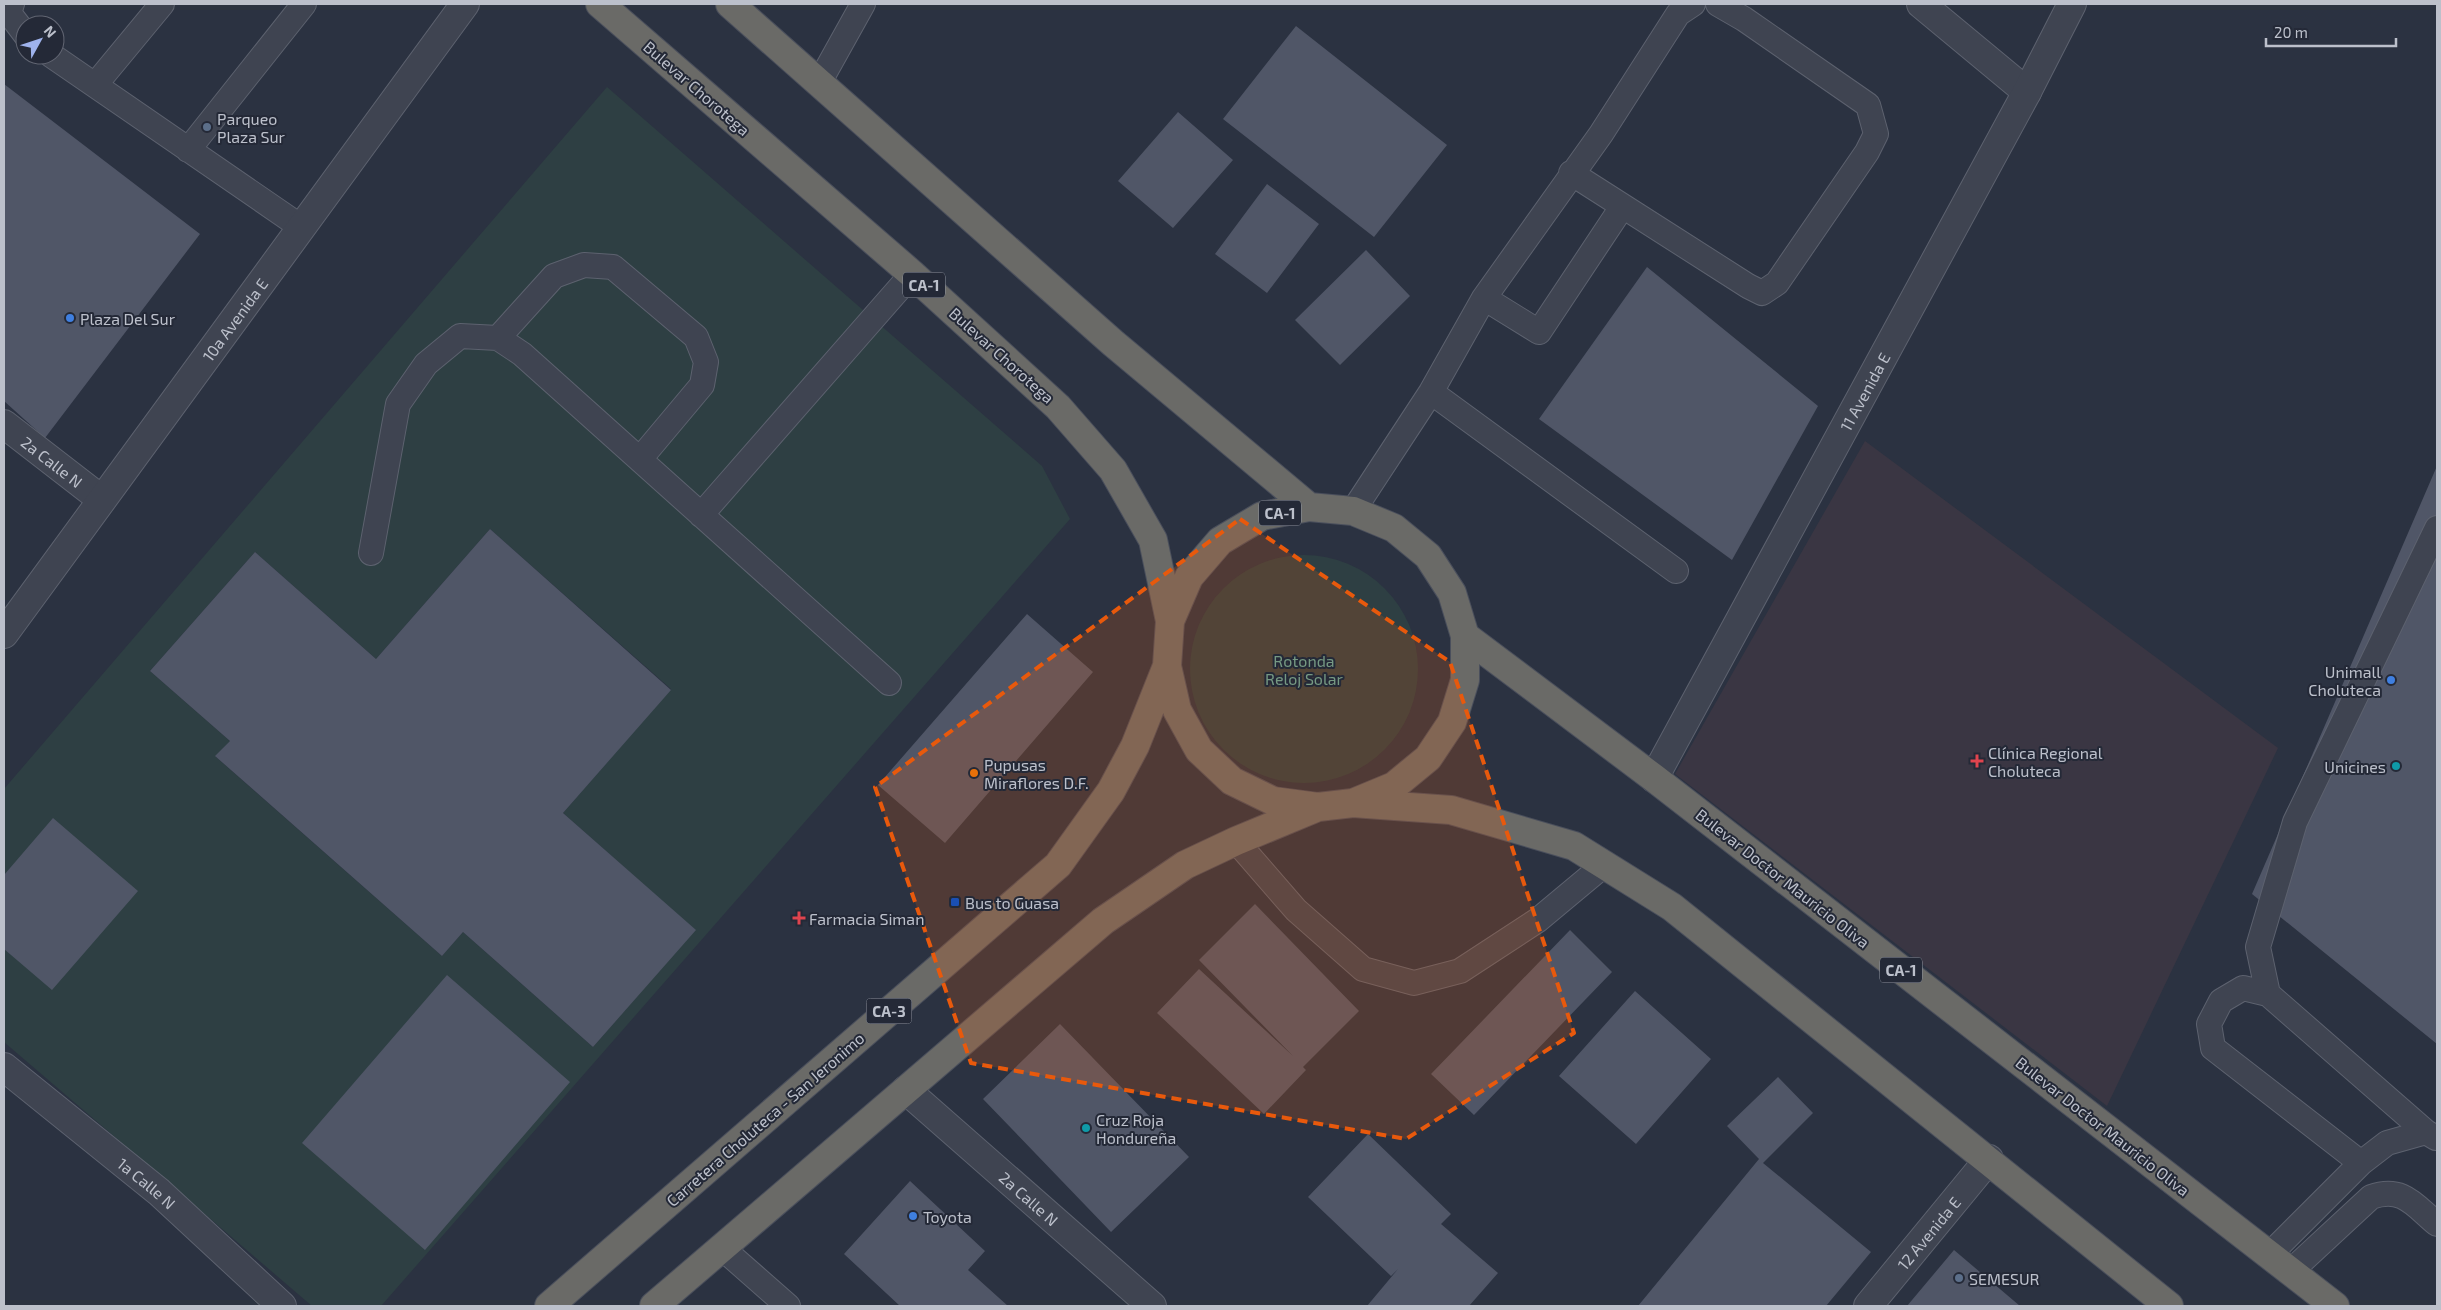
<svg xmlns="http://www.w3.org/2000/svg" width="2441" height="1310" viewBox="0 0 2441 1310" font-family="'Exo 2',sans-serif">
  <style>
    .medical { fill: #3a3643 }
    .green { fill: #2e3f43; fill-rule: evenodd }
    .building { fill: #505667 }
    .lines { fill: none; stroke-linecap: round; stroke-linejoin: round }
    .service-casing { stroke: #5d626f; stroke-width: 26 }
    .minor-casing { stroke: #5d626f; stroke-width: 30 }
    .trunk-casing { stroke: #4a4f5c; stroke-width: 30 }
    .service { stroke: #3f4451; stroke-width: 24 }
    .minor { stroke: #3f4451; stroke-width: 28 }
    .trunk { stroke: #6a6a67; stroke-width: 28 }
    .marked { fill: #e8590c; fill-opacity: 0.2; stroke: #e8590c; stroke-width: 4; stroke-dasharray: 10 6; stroke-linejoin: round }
    .service-dot { fill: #5c6f8a; stroke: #242937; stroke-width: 2 }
    .shop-dot { fill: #3f7fe0; stroke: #242937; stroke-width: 2 }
    .health-dot { fill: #e0444e; stroke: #242937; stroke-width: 2 }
    .culture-dot { fill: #0f9aa8; stroke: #242937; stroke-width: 2 }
    .food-dot { fill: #e8710a; stroke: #242937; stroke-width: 2 }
    .transit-dot { fill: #1a4fb4; stroke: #242937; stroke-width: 2 }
    .labels { text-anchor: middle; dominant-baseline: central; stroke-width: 4; stroke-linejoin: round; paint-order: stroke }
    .shield { fill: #242937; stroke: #8e939f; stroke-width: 1 }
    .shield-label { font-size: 15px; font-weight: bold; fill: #bcc0cb }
    .street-label { font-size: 16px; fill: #bcc0cb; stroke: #242937 }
    .poi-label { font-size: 16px; fill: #bcc0cb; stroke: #242937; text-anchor: start }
    .park-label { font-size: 16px; fill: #769983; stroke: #242937 }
  </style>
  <rect width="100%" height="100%" fill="#2b3241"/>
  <path class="medical" d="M1865 441 2278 748 2107 1106 1675 774Z"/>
  <path class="green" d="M607 87 1042 466 1070 519 381 1306H312L4 1042V789ZM490 529 671 689 563 813 695 930 593 1047 463 932 442 956 216 757 230 741 150 671 255 552 376 659Z
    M1190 669a114 114 0 1 1 228 0a114 114 0 1 1-228 0Z"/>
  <path class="building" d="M1296 26 1447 145 1374 237 1223 119Z
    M4 84 200 234 45 438 4 401Z
    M1178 112 1233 160 1173 228 1118 181Z
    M1267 184 1319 224 1267 293 1215 254Z
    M1366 250 1410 296 1340 365 1295 320Z
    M1647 267 1818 406 1732 560 1539 419Z
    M2437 466V1044L2252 894Z
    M490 529 671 690 563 813 696 930 593 1047 463 932 442 956 215 756 230 741 150 671 255 552 376 659Z
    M1027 614 1093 672 945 843 878 785Z
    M53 818 138 891 52 990 4 949V875Z
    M1255 904 1359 1011 1303 1067 1306 1070 1264 1114 1157 1013 1199 969 1293 1056 1199 960Z
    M1570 930 1612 972 1474 1115 1431 1074Z
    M447 975 570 1082 425 1250 302 1143Z
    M1635 991 1711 1059 1636 1144 1559 1076Z
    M1060 1024 1189 1157 1111 1232 983 1099Z
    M1778 1077 1813 1113 1763 1163 1871 1252 1826 1306H1638L1759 1159 1727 1126Z
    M1368 1134 1451 1214 1441 1224 1498 1273 1469 1306H1367L1398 1269 1391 1276 1308 1197Z
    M910 1181 985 1251 968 1270 1008 1306H900L844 1254Z
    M1954 1250 2020 1306H1907Z"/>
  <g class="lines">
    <g class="service-casing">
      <path id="service" d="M12 4 9 13 25 34
        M51 55 301 227
        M819 83 863 4
        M95 85 162 4
        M188 150 304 4
        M1571 173 1748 286 1762 293 1777 283 1867 152 1876 134 1868 105 1744 19 1718 4
        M1484 298 1539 332 1622 207
        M498 338 554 276 584 265 613 267 696 337 706 362 702 385 640 459
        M1431 392 1676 571
        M1353 511 1431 392 1484 298 1601 134 1678 14 1693 4
        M701 515 912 274
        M371 553 398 404 426 364 460 336 498 338 522 354 889 683
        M1236 841 1296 910 1363 969 1414 983 1460 971 1538 920 1604 865
        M2268 994 2258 947 2295 822 2437 528
        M2361 1163 2213 1048 2209 1024 2221 1001 2243 988 2268 994 2426 1132
        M722 1248 788 1306
        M2269 1255 2361 1163 2387 1143 2426 1132 2436 1138
        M2290 1272 2371 1197C2403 1186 2414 1205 2437 1224"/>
    </g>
    <g class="minor-casing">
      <g id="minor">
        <path d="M1921 4 2027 92"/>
        <path id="s1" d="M4 424 101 499"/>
        <path id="s2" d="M4 634 465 4"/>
        <path id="s3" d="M1654 778 2027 92 2072 4"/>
        <path id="s4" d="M4 1067 159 1192 282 1306"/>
        <path id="s5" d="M906 1090 1152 1306"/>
        <path id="s6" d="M1868 1306 1989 1159"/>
      </g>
    </g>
    <g class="trunk-casing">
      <path id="trunk" d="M600 4 912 274 1058 407 1113 470 1153 540 1170 621
        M730 4 1113 343 1309 507
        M1465 636 1654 778 2335 1306
        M1353 803 1394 786 1428 758 1452 722 1465 680V636L1452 593 1428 556 1394 528 1353 511 1309 507 1262 516 1220 541 1189 577 1170 621 1167 666 1177 710 1199 750 1232 781 1273 801 1318 807 1353 803 1451 810 1574 846 1672 907 2169 1306
        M549 1306 1058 865 1111 791 1135 746 1167 666
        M654 1306 1103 921 1185 865 1236 841 1318 807"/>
    </g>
    <use href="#service" class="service"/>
    <use href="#minor" class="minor"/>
    <use href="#trunk" class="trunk"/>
  </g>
  <path class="marked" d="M1240 519 1450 662 1574 1033 1406 1139 971 1063 875 787Z"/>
  <g class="service-dot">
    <circle cx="207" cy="127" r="5"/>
    <circle cx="1959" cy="1278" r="5"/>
  </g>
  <g class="shop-dot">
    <circle cx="70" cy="318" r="5"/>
    <circle cx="2391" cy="680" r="5"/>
    <circle cx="913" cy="1216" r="5"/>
  </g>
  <g class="health-dot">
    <path d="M1974.5 753.5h5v5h5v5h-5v5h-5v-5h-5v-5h5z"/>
    <path d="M796.5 910.5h5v5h5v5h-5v5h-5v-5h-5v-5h5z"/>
  </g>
  <g class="culture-dot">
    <circle cx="2396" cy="766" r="5"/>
    <circle cx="1086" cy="1128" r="5"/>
  </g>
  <circle class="food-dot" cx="974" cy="773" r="5"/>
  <rect class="transit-dot" x="950" y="897" width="10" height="10" rx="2.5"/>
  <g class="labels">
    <g class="shield">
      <rect x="903" y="272.5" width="42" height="25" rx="4"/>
      <rect x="1259" y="500.5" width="42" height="25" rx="4"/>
      <rect x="1880" y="957.5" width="42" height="25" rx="4"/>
      <rect x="866.5" y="998.5" width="45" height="25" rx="4"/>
    </g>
    <g class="shield-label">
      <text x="924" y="285">CA-1</text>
      <text x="1280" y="513">CA-1</text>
      <text x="1901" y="970">CA-1</text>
      <text x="889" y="1011">CA-3</text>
    </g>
    <g class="street-label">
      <text transform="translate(697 88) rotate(41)">Bulevar Chorotega</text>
      <text stroke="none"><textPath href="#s2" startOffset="390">10a Avenida E</textPath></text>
      <text transform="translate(1002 355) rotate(42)">Bulevar Chorotega</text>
      <text stroke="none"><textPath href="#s3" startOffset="440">11 Avenida E</textPath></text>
      <text stroke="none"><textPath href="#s1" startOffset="61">2a Calle N</textPath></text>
      <text transform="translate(1783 878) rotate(38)">Bulevar Doctor Mauricio Oliva</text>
      <text transform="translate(765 1119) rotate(-41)">Carretera Choluteca - San Jeronimo</text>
      <text transform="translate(2103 1126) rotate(38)">Bulevar Doctor Mauricio Oliva</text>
      <text stroke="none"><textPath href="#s4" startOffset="184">1a Calle N</textPath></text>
      <text stroke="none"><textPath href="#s5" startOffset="164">2a Calle N</textPath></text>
      <text stroke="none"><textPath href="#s6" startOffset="95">12 Avenida E</textPath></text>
    </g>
    <g class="poi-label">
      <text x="217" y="118">Parqueo<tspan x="217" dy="18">Plaza Sur</tspan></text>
      <text x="80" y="318">Plaza Del Sur</text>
      <text x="2381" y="671" text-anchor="end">Unimall<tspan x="2381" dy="18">Choluteca</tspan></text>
      <text x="1988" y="752">Clínica Regional<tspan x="1988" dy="18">Choluteca</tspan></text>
      <text x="984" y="764">Pupusas<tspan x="984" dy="18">Miraflores D.F.</tspan></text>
      <text x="2386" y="766" text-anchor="end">Unicines</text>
      <text x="965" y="902">Bus to Guasa</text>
      <text x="809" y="918">Farmacia Siman</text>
      <text x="1096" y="1119">Cruz Roja<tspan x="1096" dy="18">Hondureña</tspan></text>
      <text x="923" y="1216">Toyota</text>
      <text x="1969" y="1278">SEMESUR</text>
    </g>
    <g class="park-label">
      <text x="1304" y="660">Rotonda<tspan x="1304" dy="18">Reloj Solar</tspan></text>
    </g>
  </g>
  <rect width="2441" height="1310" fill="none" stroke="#bcc0cb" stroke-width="10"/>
  <g transform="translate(40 40) rotate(50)"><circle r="24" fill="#242937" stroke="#616572"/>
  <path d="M0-4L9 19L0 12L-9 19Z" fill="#9fb3ed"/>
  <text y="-8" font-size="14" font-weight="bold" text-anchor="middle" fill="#bcc0cb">N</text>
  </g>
  <path d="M2266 38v8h130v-8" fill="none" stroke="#bcc0cb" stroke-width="2.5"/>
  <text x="2274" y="38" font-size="15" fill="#bcc0cb" stroke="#242937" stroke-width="4" paint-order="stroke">20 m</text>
</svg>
